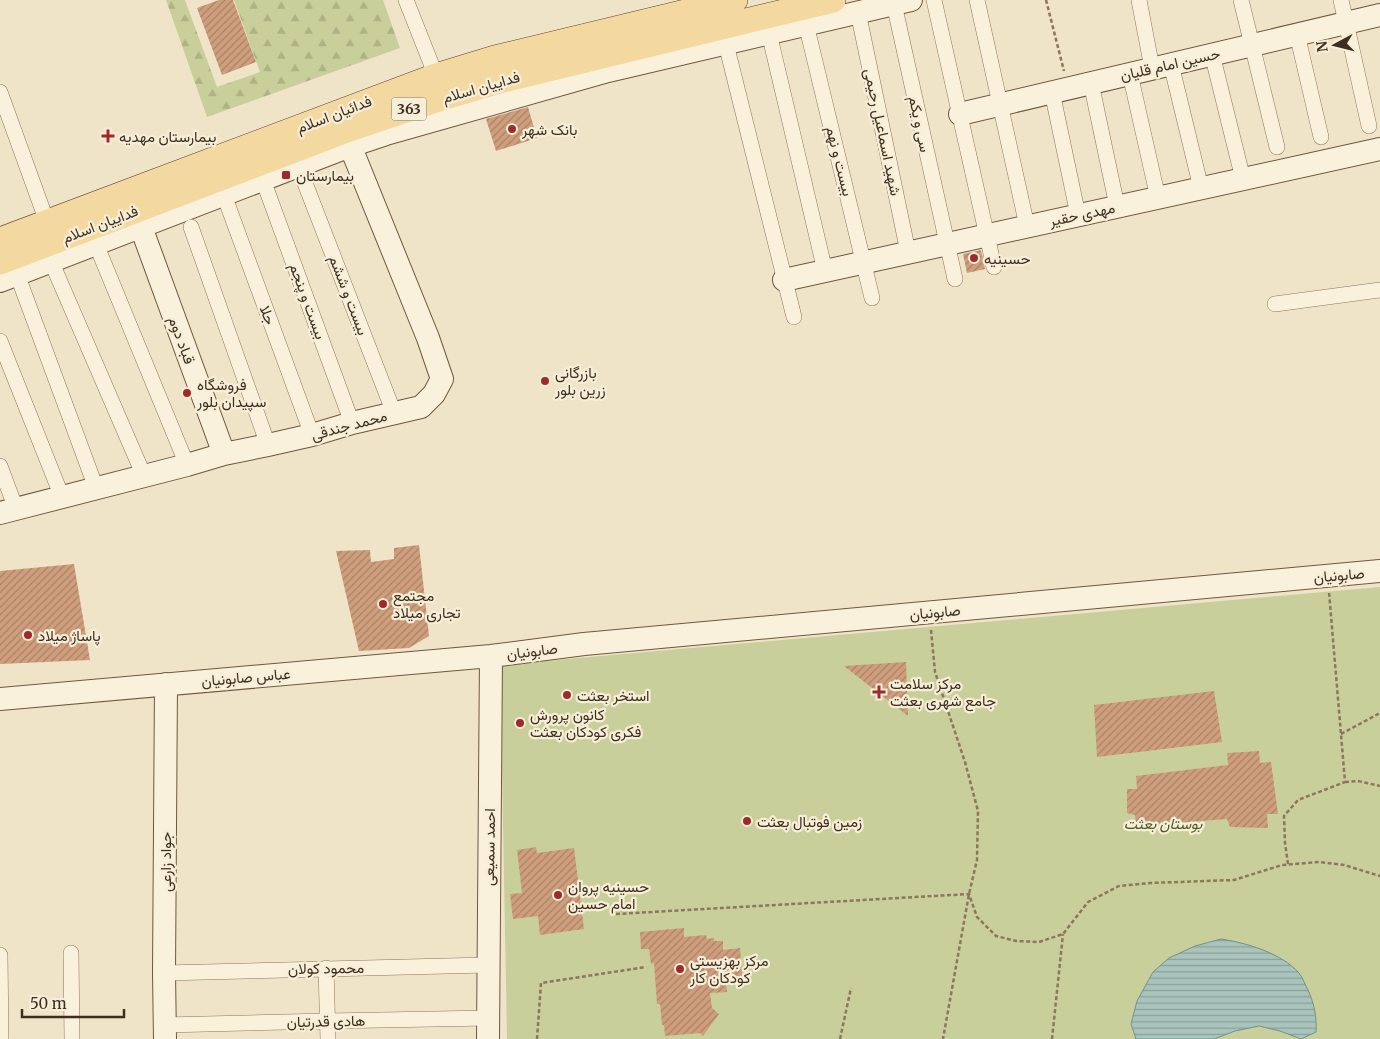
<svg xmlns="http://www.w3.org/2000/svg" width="1380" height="1039" viewBox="0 0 1380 1039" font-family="Merriweather,Vazirmatn,serif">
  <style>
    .forest { fill: url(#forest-firs) }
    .green { fill: #c9cf9b }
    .water { fill: url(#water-rules); stroke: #6f938a }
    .building { fill: url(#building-hatch) }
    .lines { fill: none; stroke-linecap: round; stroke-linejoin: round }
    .street-casing { stroke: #8d765c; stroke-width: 16 }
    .secondary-casing { stroke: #6f573f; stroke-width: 24 }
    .primary-casing { stroke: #5b4430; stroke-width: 26 }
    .path { stroke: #8d765c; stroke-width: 2.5; stroke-dasharray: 4 2.5; stroke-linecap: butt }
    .street { stroke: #faf1dc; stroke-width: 15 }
    .secondary { stroke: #faf1dc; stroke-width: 22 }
    .primary { stroke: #f3d9a0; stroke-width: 25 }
    .poi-dot { fill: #9e2a2b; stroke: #f7eed8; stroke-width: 2 }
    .labels { text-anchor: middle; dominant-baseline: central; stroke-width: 4.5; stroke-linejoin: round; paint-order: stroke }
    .shield { fill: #f7eed8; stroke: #756857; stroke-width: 1 }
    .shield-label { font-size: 14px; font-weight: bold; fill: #3d2e20 }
    .street-label { font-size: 15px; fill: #3d2e20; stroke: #f7eed8 }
    .poi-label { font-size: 15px; fill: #3d2e20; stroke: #f7eed8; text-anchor: start }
    .park-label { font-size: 15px; font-style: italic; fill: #4d5a26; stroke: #f7eed8 }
  </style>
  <defs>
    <pattern id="forest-firs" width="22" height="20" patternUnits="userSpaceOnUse" patternTransform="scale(1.25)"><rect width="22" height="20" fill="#c9cf9b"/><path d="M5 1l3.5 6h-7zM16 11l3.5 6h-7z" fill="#aeb285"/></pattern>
    <pattern id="water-rules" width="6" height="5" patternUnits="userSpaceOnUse" patternTransform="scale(1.25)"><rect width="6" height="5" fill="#a9c4bc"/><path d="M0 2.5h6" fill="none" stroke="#8ba098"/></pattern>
    <pattern id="building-hatch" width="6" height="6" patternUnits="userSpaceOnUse" patternTransform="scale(1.25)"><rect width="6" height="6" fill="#cf9f7d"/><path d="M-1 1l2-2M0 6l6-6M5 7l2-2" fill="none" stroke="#a98266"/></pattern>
  </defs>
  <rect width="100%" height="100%" fill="#f0e4c8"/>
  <path class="forest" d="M166 0H185L217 87 260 72 234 0H383L400 48 207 117Z"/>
  <path class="green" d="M1380 587V1039H507L500 665Z"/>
  <path class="water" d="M1221 939C1247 943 1281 953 1299 973 1303 978 1305 985 1308 990 1314 1003 1317 1017 1316 1032L1301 1039 1280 1031 1259 1026 1235 1031 1214 1039H1136L1131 1024 1137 1001 1153 972 1169 958 1195 946Z"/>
  <path class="building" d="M219 0H233L256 62 222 75 197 8Z
    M528 107 537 138 496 151 486 119Z
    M981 250 985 269 967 273 963 254Z
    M419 545 429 636 409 648 359 651 336 551 370 550 371 562 394 559V548Z
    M74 564 90 660 0 664V571Z
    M906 662 908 716 844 666Z
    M1214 691 1222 742 1097 757 1094 705Z
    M1259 751 1260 763 1271 762 1278 814H1267L1268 828 1230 827 1227 819 1136 826 1135 815 1127 813V789H1137L1136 776 1228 765 1227 753Z
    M536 847 537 853 574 848 584 929 540 935 538 916 513 919 510 894 522 893 517 850Z
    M684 928V937L706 935 707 939 714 938V941H723V950L740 948 743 981 726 983 727 992 710 993 712 1008 719 1014 703 1036 700 1033 665 1036 664 1025H662L660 1004H657L654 963 651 964 649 949H641L640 932Z"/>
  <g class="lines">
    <g class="street-casing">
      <path id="street" d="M406 0 436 76
        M934 0 994 267
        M977 0 1027 226
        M1139 0 1152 68
        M1241 0 1277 147
        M1341 0 1369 126
        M894 4 955 279
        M858 12 908 252
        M806 24 872 298
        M769 33 825 271
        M1297 34 1321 137
        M726 44 794 317
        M1212 54 1243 179
        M1171 64 1201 188
        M1130 74 1158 198
        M1091 83 1117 206
        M0 92 47 222
        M1052 92 1078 215
        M303 178 394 413
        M263 180 352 423
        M224 195 312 435
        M191 227 268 445
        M96 244 187 465
        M51 261 144 476
        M17 274 96 488
        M1275 304 1380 290
        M0 341 62 497
        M0 466 16 509
        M71 953 72 1039
        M0 955 1 1039
        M326 968 328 1039
        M164 973 487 965
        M165 1025 327 1021 488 1018"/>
    </g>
    <g class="secondary-casing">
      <path id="secondary" d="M960 114 1380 15
        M141 227 224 454
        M784 280 1380 149
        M0 281 350 146 386 134 608 71 911 0
        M0 513 187 465 224 454 268 445 312 435 352 423 421 407 434 394 442 379 428 338 345 133
        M0 699 491 656 584 644 1380 571
        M165 1039 164 973 166 684
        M488 1039 491 656"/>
    </g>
    <g class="primary-casing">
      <path id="primary" d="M0 240 436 76 495 58 735 0
        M0 262 344 131 445 97 503 80 833 0"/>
    </g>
    <path class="path" d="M1046 0 1064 71
      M931 630 935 672 965 762 978 811 977 860 969 894 943 1039
      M1341 734 1380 713
      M1345 782 1358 781 1380 786
      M1288 864 1285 843 1284 816 1298 800 1345 782 1329 592
      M616 914 969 894 977 917 996 936 1016 941 1039 942 1063 934 1088 902 1119 886 1150 883 1234 880 1282 865 1319 862 1344 865 1380 876
      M537 1039 541 983 646 967
      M840 1039 851 988
      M1052 1039 1063 934"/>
    <use href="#street" class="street"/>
    <use href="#secondary" class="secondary"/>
    <use href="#primary" class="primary"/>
  </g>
  <g class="poi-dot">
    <circle cx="512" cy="129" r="5"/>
    <path d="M105.5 128.5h5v5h5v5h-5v5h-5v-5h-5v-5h5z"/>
    <rect x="281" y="170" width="10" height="10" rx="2.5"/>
    <circle cx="974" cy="258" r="5"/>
    <circle cx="545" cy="381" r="5"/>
    <circle cx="187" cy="393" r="5"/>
    <circle cx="383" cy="604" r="5"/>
    <circle cx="28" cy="635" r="5"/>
    <path d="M876.5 684.5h5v5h5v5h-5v5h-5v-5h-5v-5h5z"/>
    <circle cx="567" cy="695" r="5"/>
    <circle cx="520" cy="723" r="5"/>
    <circle cx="747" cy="821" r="5"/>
    <circle cx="558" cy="895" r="5"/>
    <circle cx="680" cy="969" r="5"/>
  </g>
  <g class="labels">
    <rect class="shield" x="391.5" y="97.5" width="35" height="23" rx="4"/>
    <g class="shield-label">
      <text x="409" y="109">363</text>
    </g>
    <g class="street-label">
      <text transform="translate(1170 64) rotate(-13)">حسین امام قلیان</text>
      <text transform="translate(481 87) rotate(-16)">فداییان اسلام</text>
      <text transform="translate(334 114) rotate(-21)">فدائیان اسلام</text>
      <text transform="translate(920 124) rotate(78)">سی و یکم</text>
      <text transform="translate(883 132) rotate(78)">شهید اسماعیل رحیمی</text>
      <text transform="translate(840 161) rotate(76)">بیست و نهم</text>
      <text transform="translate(1082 214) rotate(-12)">مهدی حقیر</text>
      <text transform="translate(100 224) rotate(-21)">فداییان اسلام</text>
      <text transform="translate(349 295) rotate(69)">بیست و ششم</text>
      <text transform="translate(308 301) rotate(70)">بیست و پنجم</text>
      <text transform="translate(268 315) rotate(70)">جلا</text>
      <text transform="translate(182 340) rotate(70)">قباد دوم</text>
      <text transform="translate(349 425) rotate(-15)">محمد جندقی</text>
      <text transform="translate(1339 575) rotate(-5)">صابونیان</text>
      <text transform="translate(935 612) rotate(-5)">صابونیان</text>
      <text transform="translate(532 651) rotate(-7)">صابونیان</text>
      <text transform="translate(246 677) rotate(-5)">عباس صابونیان</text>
      <text transform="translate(489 847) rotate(-89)">احمد سمیعی</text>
      <text transform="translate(165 862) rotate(-90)">جواد زارعی</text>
      <text transform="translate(326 968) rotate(-1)">محمود کولان</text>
      <text transform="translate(326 1021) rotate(-1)">هادی قدرتیان</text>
    </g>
    <g class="poi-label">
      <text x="522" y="129">بانک شهر</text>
      <text x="119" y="136">بیمارستان مهدیه</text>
      <text x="296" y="175">بیمارستان</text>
      <text x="984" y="258">حسینیه</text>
      <text x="555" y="372">بازرگانی<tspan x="555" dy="17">زرین بلور</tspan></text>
      <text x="197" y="384">فروشگاه<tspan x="197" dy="17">سپیدان بلور</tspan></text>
      <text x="393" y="595">مجتمع<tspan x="393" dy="17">تجاری میلاد</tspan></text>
      <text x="38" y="635">پاساژ میلاد</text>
      <text x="890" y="683">مرکز سلامت<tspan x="890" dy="17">جامع شهری بعثت</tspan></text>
      <text x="577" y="695">استخر بعثت</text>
      <text x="530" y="714">کانون پرورش<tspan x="530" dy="17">فکری کودکان بعثت</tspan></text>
      <text x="757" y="821">زمین فوتبال بعثت</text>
      <text x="568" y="886">حسینیه پروان<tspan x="568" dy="17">امام حسین</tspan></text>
      <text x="690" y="960">مرکز بهزیستی<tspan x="690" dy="17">کودکان کار</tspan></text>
    </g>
    <g class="park-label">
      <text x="1163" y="823">بوستان بعثت</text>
    </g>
  </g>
  <g transform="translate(1335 45) rotate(263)" stroke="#f7eed8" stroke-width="4" paint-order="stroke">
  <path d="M0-4L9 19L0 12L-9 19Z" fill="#3d2e20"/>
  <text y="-8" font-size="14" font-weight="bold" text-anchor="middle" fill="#3d2e20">N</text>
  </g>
  <path d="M22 1009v8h102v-8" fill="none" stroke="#3d2e20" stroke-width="2.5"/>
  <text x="30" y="1009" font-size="15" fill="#3d2e20" stroke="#f7eed8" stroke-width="4" paint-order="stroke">50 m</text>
</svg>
